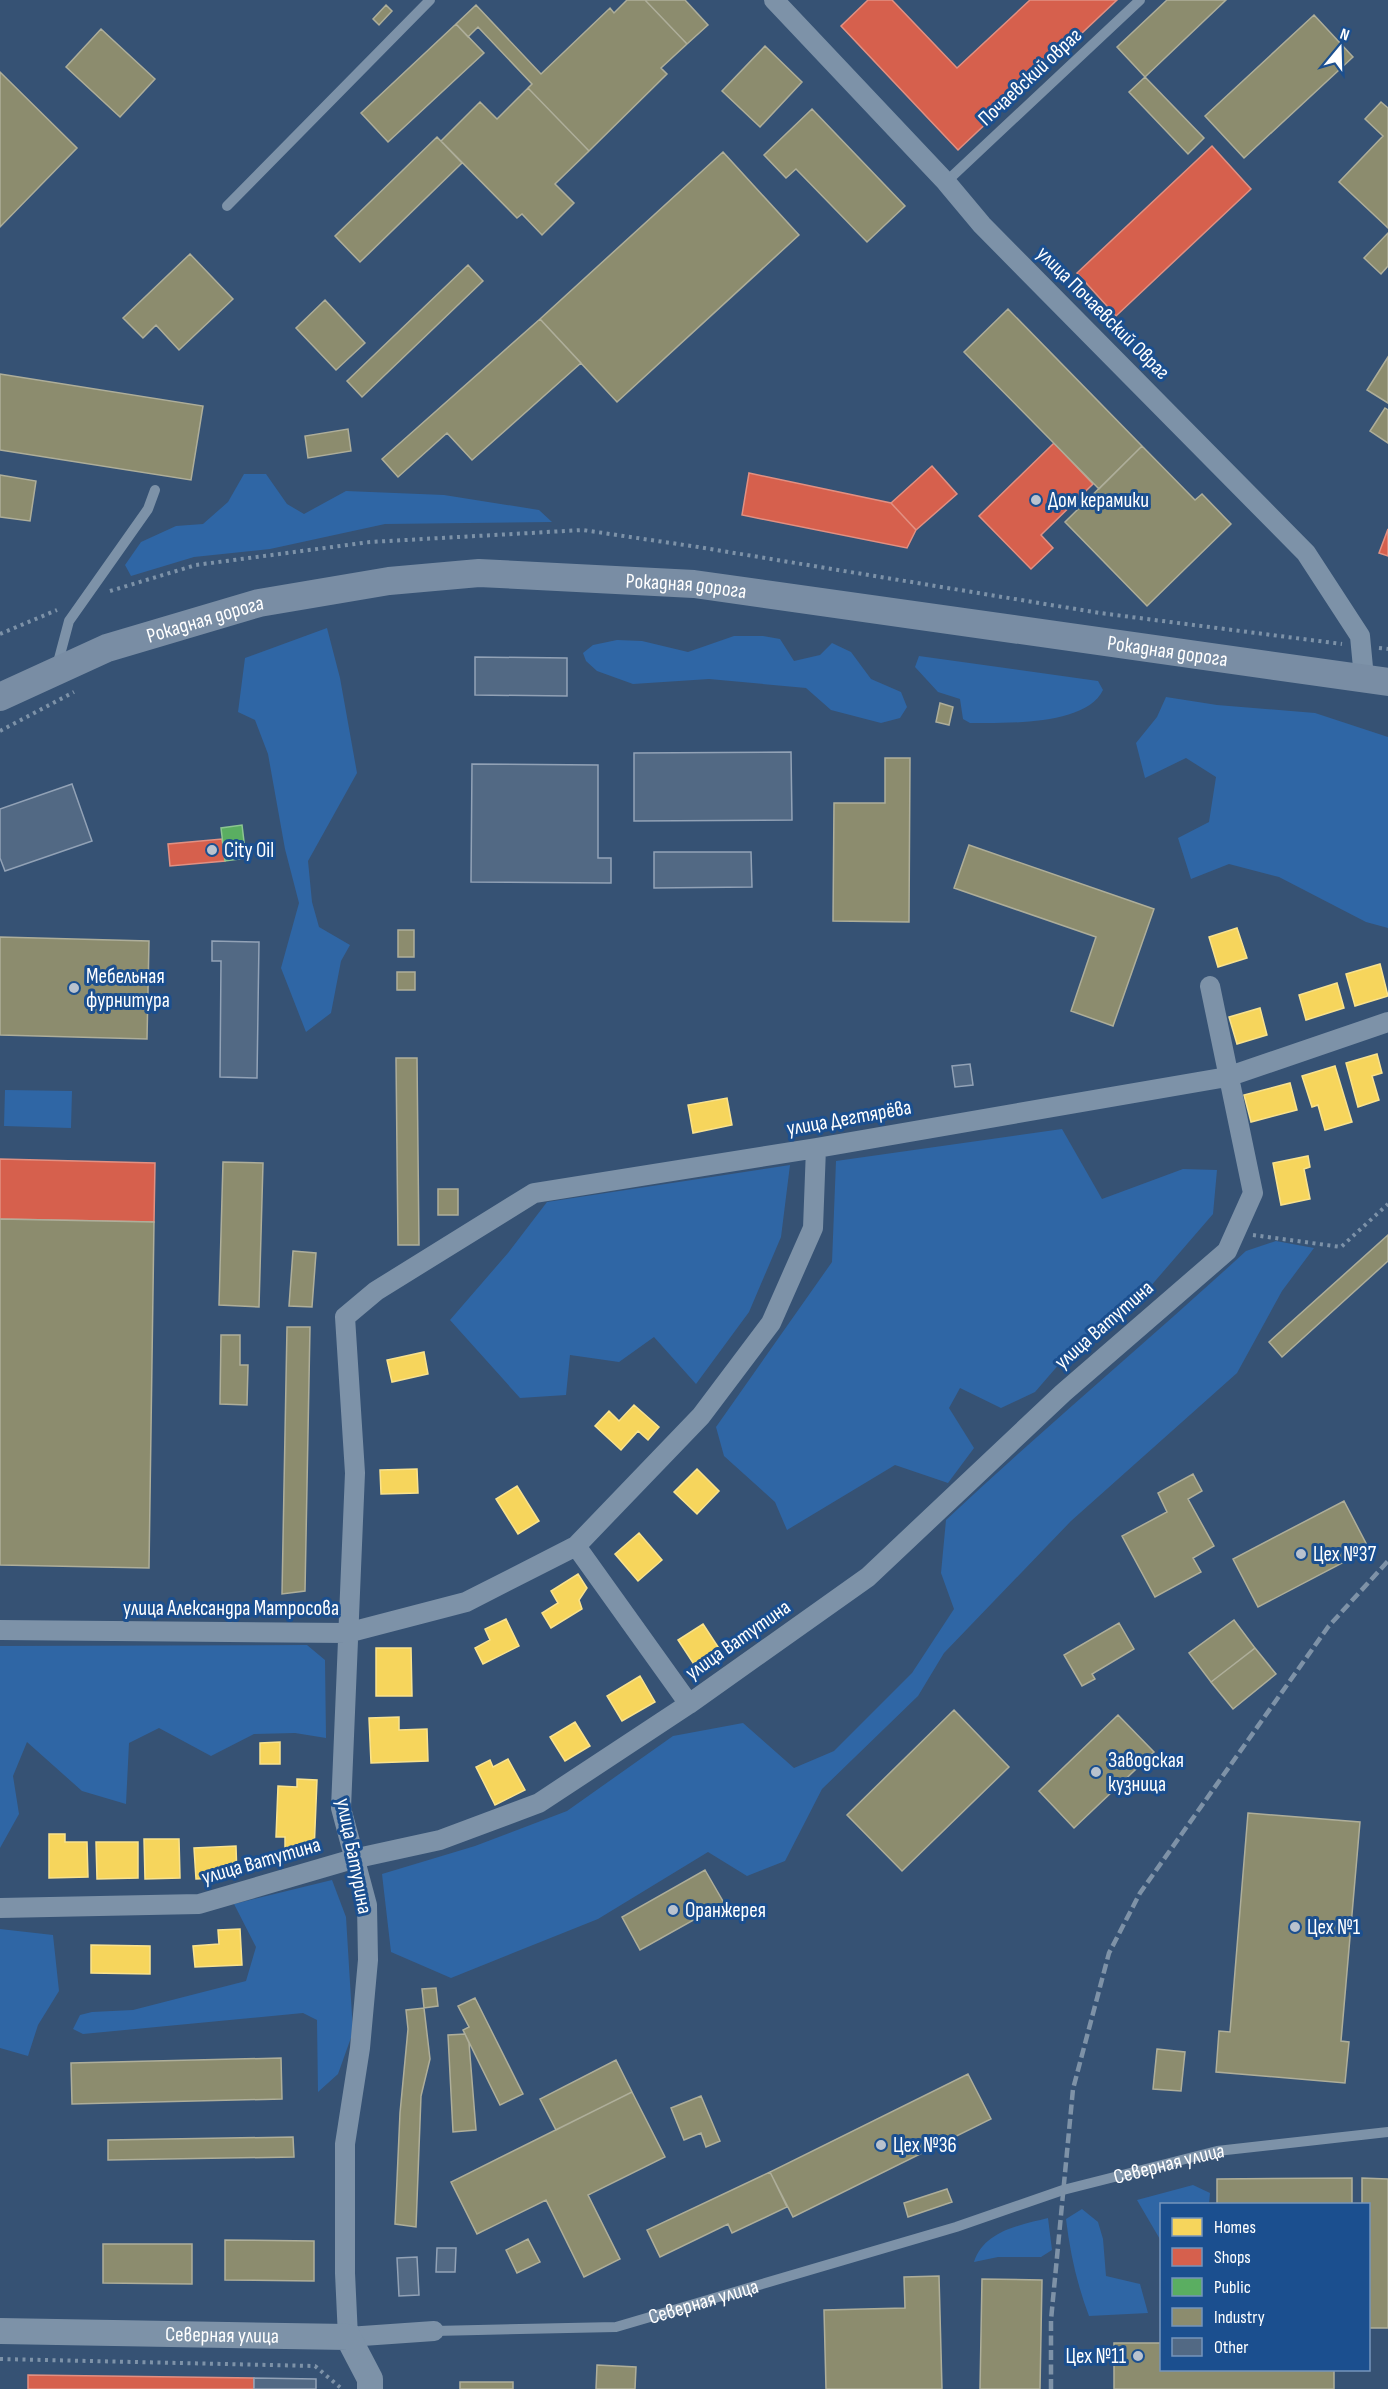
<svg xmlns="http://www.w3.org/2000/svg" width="1388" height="2389" viewBox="0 0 1388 2389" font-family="'Sofia Sans Condensed',sans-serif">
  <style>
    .green { fill: #2f66a5 }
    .homes { fill: #f6d55c; stroke: #f9e28d; stroke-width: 1.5 }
    .shops { fill: #d6604d; stroke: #e29082; stroke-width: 1.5 }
    .public { fill: #5aae61; stroke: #8cc690; stroke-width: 1.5 }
    .industry { fill: #8c8c6e; stroke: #aeae9a; stroke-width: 1.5 }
    .building { fill: #526984; stroke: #92a2b6; stroke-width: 1.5 }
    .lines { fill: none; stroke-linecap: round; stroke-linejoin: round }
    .path { stroke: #7d92a8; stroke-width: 4; stroke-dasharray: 3 4.5; stroke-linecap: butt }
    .service { stroke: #7d92a8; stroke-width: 10 }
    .minor { stroke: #7d92a8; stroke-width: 20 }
    .tertiary { stroke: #7d92a8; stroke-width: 26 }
    .secondary { stroke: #798da4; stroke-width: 28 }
    .rail { stroke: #7e92a7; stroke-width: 4.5; stroke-dasharray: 10 4.5; stroke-linecap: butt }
    .poi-dot { fill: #b9c2ce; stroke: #1b4f8f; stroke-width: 2 }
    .labels { text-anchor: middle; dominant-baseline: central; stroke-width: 6; stroke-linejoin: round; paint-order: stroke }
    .street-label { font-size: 21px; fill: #fff; stroke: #1b4f8f }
    .poi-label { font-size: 21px; fill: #fff; stroke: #1b4f8f; text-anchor: start }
  </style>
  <rect width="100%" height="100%" fill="#365274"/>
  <path class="green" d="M244 474H266L287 504 304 514 346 491 444 495 539 510 552 522 385 524 270 549 194 557 131 576 125 565 141 542 176 526 203 524 228 502Z
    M327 628 340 678 357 773 308 861 312 902 319 927 350 945 341 961 331 1013 306 1032 281 968 299 903 285 849 268 754 255 720 238 712 245 658Z
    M734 636H763L780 639 794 661 820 655 832 643 851 652 871 679 901 692 907 707 900 718 881 723 831 710 806 688 709 679 633 684 597 671 586 661 583 653 593 645 617 640 642 641 688 652Z
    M919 656 1098 681 1103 690C1086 726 1004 723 970 723L963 719 960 699 938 692 915 667Z
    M1166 697 1217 705 1315 713 1388 737V928L1366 922 1279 877 1229 864 1191 879 1178 838 1209 822 1216 777 1186 758 1145 778 1136 743 1157 717Z
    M5 1090 72 1091 71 1128 4 1126Z
    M1062 1129 1102 1199 1183 1169 1217 1170 1213 1214 1124 1317 1090 1333 1067 1355 1035 1392 1001 1408 960 1388 949 1408 974 1448 948 1483 895 1465 787 1530 775 1502 724 1456 716 1427 832 1262 836 1161Z
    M790 1165 781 1237 749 1312 696 1384 654 1337 619 1362 570 1355 566 1395 520 1398 450 1320 508 1253 547 1202Z
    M1276 1241 1314 1248 1282 1291 1237 1373 1071 1521 944 1653 918 1696 822 1789 785 1861 747 1876 708 1852 598 1919 451 1978 391 1952 382 1874 475 1846 567 1811 673 1736 743 1723 794 1768 834 1751 912 1673 954 1609 941 1573 946 1520C1044 1428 1147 1342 1246 1251Z
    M307 1645 325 1660 326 1738 295 1733 254 1734 211 1756 159 1728 129 1743 126 1804 82 1791 27 1742 13 1776 19 1814 0 1848V1646Z
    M332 1880 346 1917 353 2032 338 2074 318 2092 317 2020 303 2013 83 2034 73 2029 80 2015 92 2012 133 2010 246 1981 256 1947 234 1904Z
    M0 1929 53 1935 59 1991 38 2025 28 2056 0 2048Z
    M1193 2185 1210 2193 1209 2204H1162L1161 2241 1137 2200Z
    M1082 2209 1098 2222 1103 2239 1106 2276 1140 2284 1148 2313 1089 2316C1077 2284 1070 2253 1066 2219Z
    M1048 2218 1052 2250 1041 2257H998L974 2262C984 2231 1020 2225 1048 2218Z"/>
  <path class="homes" d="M1237 928 1247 958 1218 967 1209 937Z
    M1380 964 1388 996 1355 1006 1346 974Z
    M1337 983 1344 1008 1306 1020 1299 995Z
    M1260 1008 1267 1035 1237 1044 1229 1017Z
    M1377 1054 1382 1073 1372 1076 1379 1100 1358 1107 1346 1063Z
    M1335 1066 1352 1122 1325 1130 1318 1105 1312 1107 1302 1076Z
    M1290 1083 1297 1110 1251 1122 1244 1095Z
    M727 1098 732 1125 693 1133 688 1105Z
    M1308 1156 1310 1167 1304 1169 1310 1199 1281 1205 1273 1163Z
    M424 1352 428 1374 392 1382 387 1360Z
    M634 1405 659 1427 648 1440 638 1431 621 1450 595 1426 609 1411 619 1421Z
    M417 1469 418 1493 381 1494 380 1470Z
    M697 1469 719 1491 697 1514 674 1492Z
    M517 1486 539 1521 518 1534 496 1499Z
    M639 1533 662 1560 638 1581 615 1554Z
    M578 1574 587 1588 579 1600 582 1609 551 1628 542 1613 558 1603 551 1591Z
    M506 1619 519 1646 483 1664 475 1648 490 1640 485 1629Z
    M703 1624 724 1656 699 1672 678 1640Z
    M376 1648H411L412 1696H376Z
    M640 1676 655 1702 622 1721 607 1696Z
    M399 1717V1730L427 1729 428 1761 371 1763 369 1718Z
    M575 1722 590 1746 565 1761 550 1737Z
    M280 1742V1764H260V1743Z
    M508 1759 525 1790 495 1805 476 1767 490 1760 493 1767Z
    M297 1779 317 1780 314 1852 285 1851V1837H276L278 1786 297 1787Z
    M49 1834H65V1842H87L88 1877 49 1878Z
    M144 1839H179L180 1878 145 1879Z
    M96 1842H138V1878L97 1879Z
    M236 1846 237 1877 196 1879 194 1848Z
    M240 1929 242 1965 195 1967 193 1946 219 1944 218 1930Z
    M91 1945 150 1946V1974L91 1973Z"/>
  <path class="shops" d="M868 0H892L957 68 1030 0H1117L958 150 841 26Z
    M1212 146 1251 189 1116 316 1077 273Z
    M1054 443 1093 484 1041 535 1053 548 1031 569 979 516Z
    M932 466 957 494 916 530 891 503Z
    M749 473 891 503 916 530 907 548 742 515Z
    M1388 529V556L1379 553Z
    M222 839 225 861 170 866 168 844Z
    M0 1159 155 1163 154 1222 0 1219Z
    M28 2375 254 2378V2389H28Z"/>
  <path class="public" d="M242 825 246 858 225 861 221 828Z"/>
  <path class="industry" d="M627 0H645L687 44 661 68 667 74 589 151 528 88 532 84 478 27 468 37 456 24 476 5 541 74 610 8 614 13Z
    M645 0H685L708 25 687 44Z
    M1167 0H1226L1145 77 1117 47Z
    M386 5 392 11 379 25 373 19Z
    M1314 15 1353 57 1244 158 1205 116Z
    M456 24 484 53 388 142 361 113Z
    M101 29 155 79 120 117 66 67Z
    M765 46 802 82 760 127 722 91Z
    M0 72 77 148 0 227Z
    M1145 77 1204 138 1188 154 1129 92Z
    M528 88 589 151 555 184 574 203 542 235 522 214 517 218 441 141 480 102 497 119Z
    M1381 102 1388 108V228L1339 182 1383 136 1365 119Z
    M812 109 905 206 867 242 796 169 786 178 764 155Z
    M437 137 462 163 360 262 335 236Z
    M723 152 799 235 617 402 540 319Z
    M1388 233V266L1381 274 1364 258Z
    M190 254 233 299 179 350 156 325 143 338 123 318Z
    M468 265 483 281 362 397 347 381Z
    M325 300 365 343 336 370 296 328Z
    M1008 309 1142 446 1099 489 964 352Z
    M540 319 581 363 472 460 447 433 398 477 382 459Z
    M1388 357V403L1367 390Z
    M0 374 203 406 191 480 0 450Z
    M1385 408 1388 410V443L1370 431Z
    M348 429 351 451 308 458 305 436Z
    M1142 446 1195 500 1202 494 1231 524 1147 606 1065 522Z
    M0 475 36 481 30 521 0 517Z
    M940 703 953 707 949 725 936 722Z
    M885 758H910L909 922 833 921 834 803H885Z
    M969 845 1154 909 1113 1026 1071 1011 1096 937 954 888Z
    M398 930H414V957H398Z
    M0 937 149 941 147 1039 0 1035Z
    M397 972H415V990H397Z
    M396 1058H417L419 1245H398Z
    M223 1162 263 1163 259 1307 219 1305Z
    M438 1189H458V1215H438Z
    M0 1219 154 1222 149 1568 0 1565Z
    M1388 1235V1261L1282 1357 1269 1342Z
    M293 1251 316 1253 312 1307 289 1306Z
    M287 1327H310L305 1591 282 1594Z
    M221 1335H240V1365H248L247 1405 220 1404Z
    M1193 1474 1202 1491 1188 1499 1214 1546 1193 1558 1201 1572 1155 1597 1122 1536 1167 1512 1158 1493Z
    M1344 1501 1369 1549 1258 1607 1233 1559Z
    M1234 1620 1255 1648 1211 1682 1189 1653Z
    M1119 1623 1134 1649 1092 1674 1095 1679 1082 1686 1064 1655Z
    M1255 1648 1276 1674 1233 1709 1211 1682Z
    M954 1710 1009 1767 902 1871 847 1815Z
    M1118 1715 1154 1752 1074 1828 1039 1791Z
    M1248 1813 1360 1822 1341 2041 1349 2042 1345 2083 1216 2072 1219 2031 1230 2032Z
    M705 1870 724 1903 640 1950 622 1917Z
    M436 1988 438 2006 424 2008 422 1989Z
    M475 1998 523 2094 500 2105 463 2030 469 2027 458 2006Z
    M424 2008 430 2059 421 2096 416 2227 395 2224 400 2113 408 2029 406 2010Z
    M465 2034 469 2043 476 2130 453 2132 448 2035Z
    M1157 2049 1185 2052 1181 2091 1153 2089Z
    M281 2058 282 2099 72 2104 71 2063Z
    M616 2060 632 2092 556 2130 540 2099Z
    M968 2074 991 2119 793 2217 770 2172Z
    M632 2092 665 2157 588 2195 620 2259 584 2277 546 2200 477 2234 451 2182Z
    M701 2096 720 2141 706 2147 701 2133 684 2140 671 2108Z
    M293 2137 294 2157 108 2160V2140Z
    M770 2172 787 2207 732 2233 728 2224 660 2257 647 2230Z
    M1352 2178V2204H1217V2179Z
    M1362 2178 1388 2179V2328H1368V2204H1362Z
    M947 2189 952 2202 908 2217 904 2203Z
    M528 2239 540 2262 517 2273 506 2250Z
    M225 2240 314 2241V2281L225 2280Z
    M103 2244H192V2284L103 2283Z
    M939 2276 942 2389H826L824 2310 905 2308 904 2277Z
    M982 2279 1042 2280 1040 2389H980Z
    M1114 2343H1162V2370H1334V2389H1114Z
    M597 2365 636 2367 635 2389H596Z
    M460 2382H513V2389H460Z"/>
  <path class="building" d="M475 657 567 658V696L475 695Z
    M791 752 792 820 634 821V753Z
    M472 764 598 765V858H611V883L471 882Z
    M72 784 92 841 5 871 0 858V809Z
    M654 852H751L752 887 654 888Z
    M212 941 259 942 257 1078 220 1077 221 961H212Z
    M970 1064 973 1085 955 1087 952 1066Z
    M437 2248H456L455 2272H436Z
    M417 2257 419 2295 399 2296 397 2258Z
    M254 2378 316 2379V2389H254Z"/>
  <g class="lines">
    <path class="path" d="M110 591 196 565 370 542 583 530 698 547 1100 613 1342 644
      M0 634 57 610
      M1379 648 1388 649
      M0 731 74 692
      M1253 1235 1341 1247 1388 1204
      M0 2359 315 2366 342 2389"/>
    <g class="service">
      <path d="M946 182 1140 0"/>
      <path d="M227 206 430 0"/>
      <path d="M57 666 69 621 148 509 155 490"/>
      <path id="s1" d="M434 2331 616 2327 956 2227 1063 2190 1217 2151 1388 2132"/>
    </g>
    <path class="minor" d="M774 0 946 182 982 225 1306 553 1360 636 1364 678
      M576 1546 689 1704
      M0 1630 347 1633 466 1602 576 1546 701 1416 771 1323 813 1228 816 1148
      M0 1908 199 1904 353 1859 440 1840 539 1803 689 1704 868 1577 1063 1393 1227 1251 1253 1193 1210 986
      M434 2331 348 2337 345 2273V2144L360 2048 368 1960 367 1905 341 1808 355 1473 345 1317 376 1291 534 1193 816 1148 1227 1077 1388 1022"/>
    <path class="tertiary" id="s2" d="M0 2331 348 2337 370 2379V2389"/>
    <path class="secondary" id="s3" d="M0 697 107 648 259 603 389 581 479 573 694 584 1388 682"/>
    <path class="rail" d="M1051 2389V2320L1073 2089 1109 1953 1140 1893 1328 1627 1388 1561"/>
  </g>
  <g class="poi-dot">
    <circle cx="1036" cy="500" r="6"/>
    <circle cx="212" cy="850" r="6"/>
    <circle cx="74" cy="988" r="6"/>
    <circle cx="1301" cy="1554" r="6"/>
    <circle cx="1096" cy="1772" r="6"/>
    <circle cx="673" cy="1910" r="6"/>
    <circle cx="1295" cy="1927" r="6"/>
    <circle cx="881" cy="2145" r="6"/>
    <circle cx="1138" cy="2356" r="6"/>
  </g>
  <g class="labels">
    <g class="street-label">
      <text transform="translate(1030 77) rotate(-43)">Почаевский овраг</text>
      <text transform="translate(1103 313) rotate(45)">улица Почаевский Овраг</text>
      <text stroke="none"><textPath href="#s3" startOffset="706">Рокадная дорога</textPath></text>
      <text stroke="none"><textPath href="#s3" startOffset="220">Рокадная дорога</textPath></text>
      <text stroke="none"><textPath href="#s3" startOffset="1192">Рокадная дорога</textPath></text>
      <text transform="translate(849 1118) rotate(-10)">улица Дегтярёва</text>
      <text transform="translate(1104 1325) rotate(-41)">улица Ватутина</text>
      <text x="231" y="1608">улица Александра Матросова</text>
      <text transform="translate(738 1640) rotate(-35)">улица Ватутина</text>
      <text transform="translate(354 1856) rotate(79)">улица Батурина</text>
      <text transform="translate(261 1861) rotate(-16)">улица Ватутина</text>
      <text stroke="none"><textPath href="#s1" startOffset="759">Северная улица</textPath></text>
      <text stroke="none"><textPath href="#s1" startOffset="273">Северная улица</textPath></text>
      <text stroke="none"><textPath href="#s2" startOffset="222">Северная улица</textPath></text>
    </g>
    <g class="poi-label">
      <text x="1048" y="500">Дом керамики</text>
      <text x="224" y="850">City Oil</text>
      <text x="86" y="976">Мебельная<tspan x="86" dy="24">фурнитура</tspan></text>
      <text x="1313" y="1554">Цех №37</text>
      <text x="1108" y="1760">Заводская<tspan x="1108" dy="24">кузница</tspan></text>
      <text x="685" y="1910">Оранжерея</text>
      <text x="1307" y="1927">Цех №1</text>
      <text x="893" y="2145">Цех №36</text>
      <text x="1126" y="2356" text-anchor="end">Цех №11</text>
    </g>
  </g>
  <rect x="1160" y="2203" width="210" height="168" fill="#1b4f8f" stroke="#7695bc" stroke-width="1.5"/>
  <rect x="1172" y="2218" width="30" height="18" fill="#f6d55c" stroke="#7695bc" stroke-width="1.5"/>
  <text x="1214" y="2233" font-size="18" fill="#ffffff">Homes</text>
  <rect x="1172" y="2248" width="30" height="18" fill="#d6604d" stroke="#7695bc" stroke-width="1.5"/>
  <text x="1214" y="2263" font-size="18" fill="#ffffff">Shops</text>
  <rect x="1172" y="2278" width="30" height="18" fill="#5aae61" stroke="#7695bc" stroke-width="1.5"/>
  <text x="1214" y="2293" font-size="18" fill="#ffffff">Public</text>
  <rect x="1172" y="2308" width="30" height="18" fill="#8c8c6e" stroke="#7695bc" stroke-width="1.5"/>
  <text x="1214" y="2323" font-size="18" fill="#ffffff">Industry</text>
  <rect x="1172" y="2338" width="30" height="18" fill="#526984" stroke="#7695bc" stroke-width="1.5"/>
  <text x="1214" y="2353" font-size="18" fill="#ffffff">Other</text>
  <g transform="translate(1340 48) rotate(19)" stroke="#1b4f8f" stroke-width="4.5" paint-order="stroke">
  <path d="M0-4.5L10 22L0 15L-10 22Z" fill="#ffffff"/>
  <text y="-9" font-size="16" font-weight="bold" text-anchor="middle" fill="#ffffff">N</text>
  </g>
</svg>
